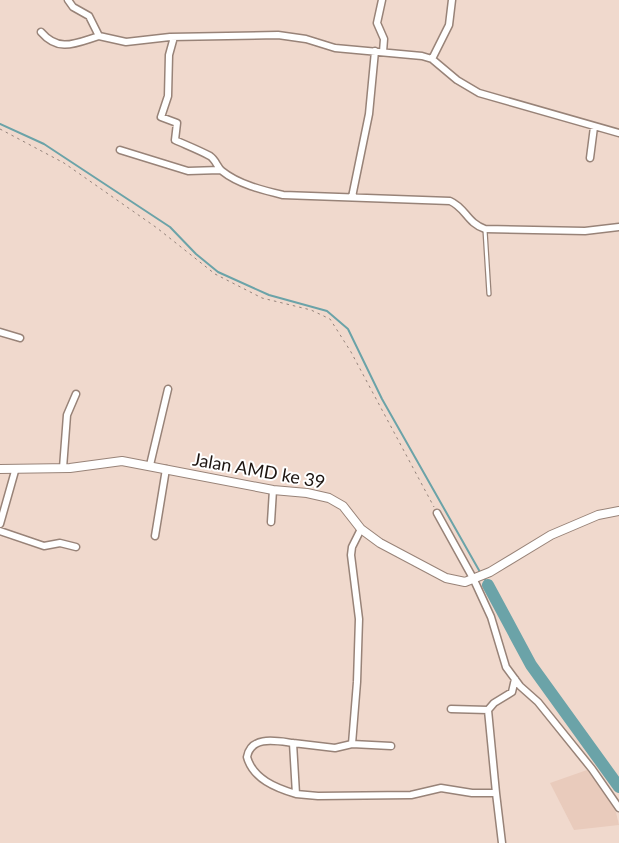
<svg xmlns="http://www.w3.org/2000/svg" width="619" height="843" viewBox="0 0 619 843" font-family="Lato,sans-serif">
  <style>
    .built { fill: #e9cbbc }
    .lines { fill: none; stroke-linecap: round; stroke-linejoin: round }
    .stream { stroke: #6ba3a8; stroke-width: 2 }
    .river { stroke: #6ba3a8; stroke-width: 12 }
    .service-casing { stroke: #988378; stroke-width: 5.5 }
    .minor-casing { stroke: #988378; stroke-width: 9 }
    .tertiary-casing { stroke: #988378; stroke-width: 10 }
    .path { stroke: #95847c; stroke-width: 1; stroke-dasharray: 2.5 4; stroke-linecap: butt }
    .service { stroke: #fff; stroke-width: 3 }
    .minor { stroke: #fff; stroke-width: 6 }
    .tertiary { stroke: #fff; stroke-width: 8 }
    .labels { text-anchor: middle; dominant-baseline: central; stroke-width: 4; stroke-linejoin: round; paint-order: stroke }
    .street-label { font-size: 18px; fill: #1d1511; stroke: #fff }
  </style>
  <rect width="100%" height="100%" fill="#f0d9cd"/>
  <path class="built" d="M587 770 614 804 619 825 574 830 550 783Z"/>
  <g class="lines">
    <path class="stream" d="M0 124 44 144 170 227 196 254 218 272 269 295 327 311 348 329 382 399 480 572
      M483 576 488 585"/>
    <path class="river" d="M488 585 531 665 619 787"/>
    <g class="service-casing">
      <path id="service" d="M485 230 489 294"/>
    </g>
    <g class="minor-casing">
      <path id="minor" d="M68 0 73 7 89 16 99 36 126 42 170 37 278 35 306 39 335 48 422 56 432 59 457 80 479 93 619 133
        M382 0 377 23 384 39 383 52
        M41 32C59 53 76 43 99 36
        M174 37 169 55 168 96 161 117 177 123 175 140C186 145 199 150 210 156 216 160 217 167 222 171 238 184 262 190 283 195L450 201C466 208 467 223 485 229L585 231 619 227
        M432 59 449 25 452 0
        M120 150 188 171 220 170
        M590 158 594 127
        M352 197 369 114 375 51
        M0 332 20 338
        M150 465 168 389
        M63 468 67 415 76 394
        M437 513 474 580 491 617 506 667 520 686 538 702 592 769 619 808
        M271 522 273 490
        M0 524 15 471
        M0 531 44 546 60 543 76 547
        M155 536 166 469
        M451 709 488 710
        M293 743C277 741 251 735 247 757 253 779 276 788 296 794
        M352 744 357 682 359 619 351 555 352 547 361 529
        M391 746 352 744 335 748 293 743 296 794 318 796 411 795 441 788 472 793H496L488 710 494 703 512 692 515 679
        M496 793 502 843"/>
    </g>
    <g class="tertiary-casing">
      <path id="tertiary" d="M0 469 70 468 122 461 273 490 307 493 329 498 343 506 361 529 380 543 446 578 465 582 490 572 551 535 598 515 619 511"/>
    </g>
    <path class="path" d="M0 129 64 163 157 228 215 274 262 298 311 310 330 319 351 352 434 507"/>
    <use href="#service" class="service"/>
    <use href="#minor" class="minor"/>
    <use href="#tertiary" class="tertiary"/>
  </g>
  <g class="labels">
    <g class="street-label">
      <text transform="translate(259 470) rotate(10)">Jalan AMD ke 39</text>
    </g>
  </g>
</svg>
